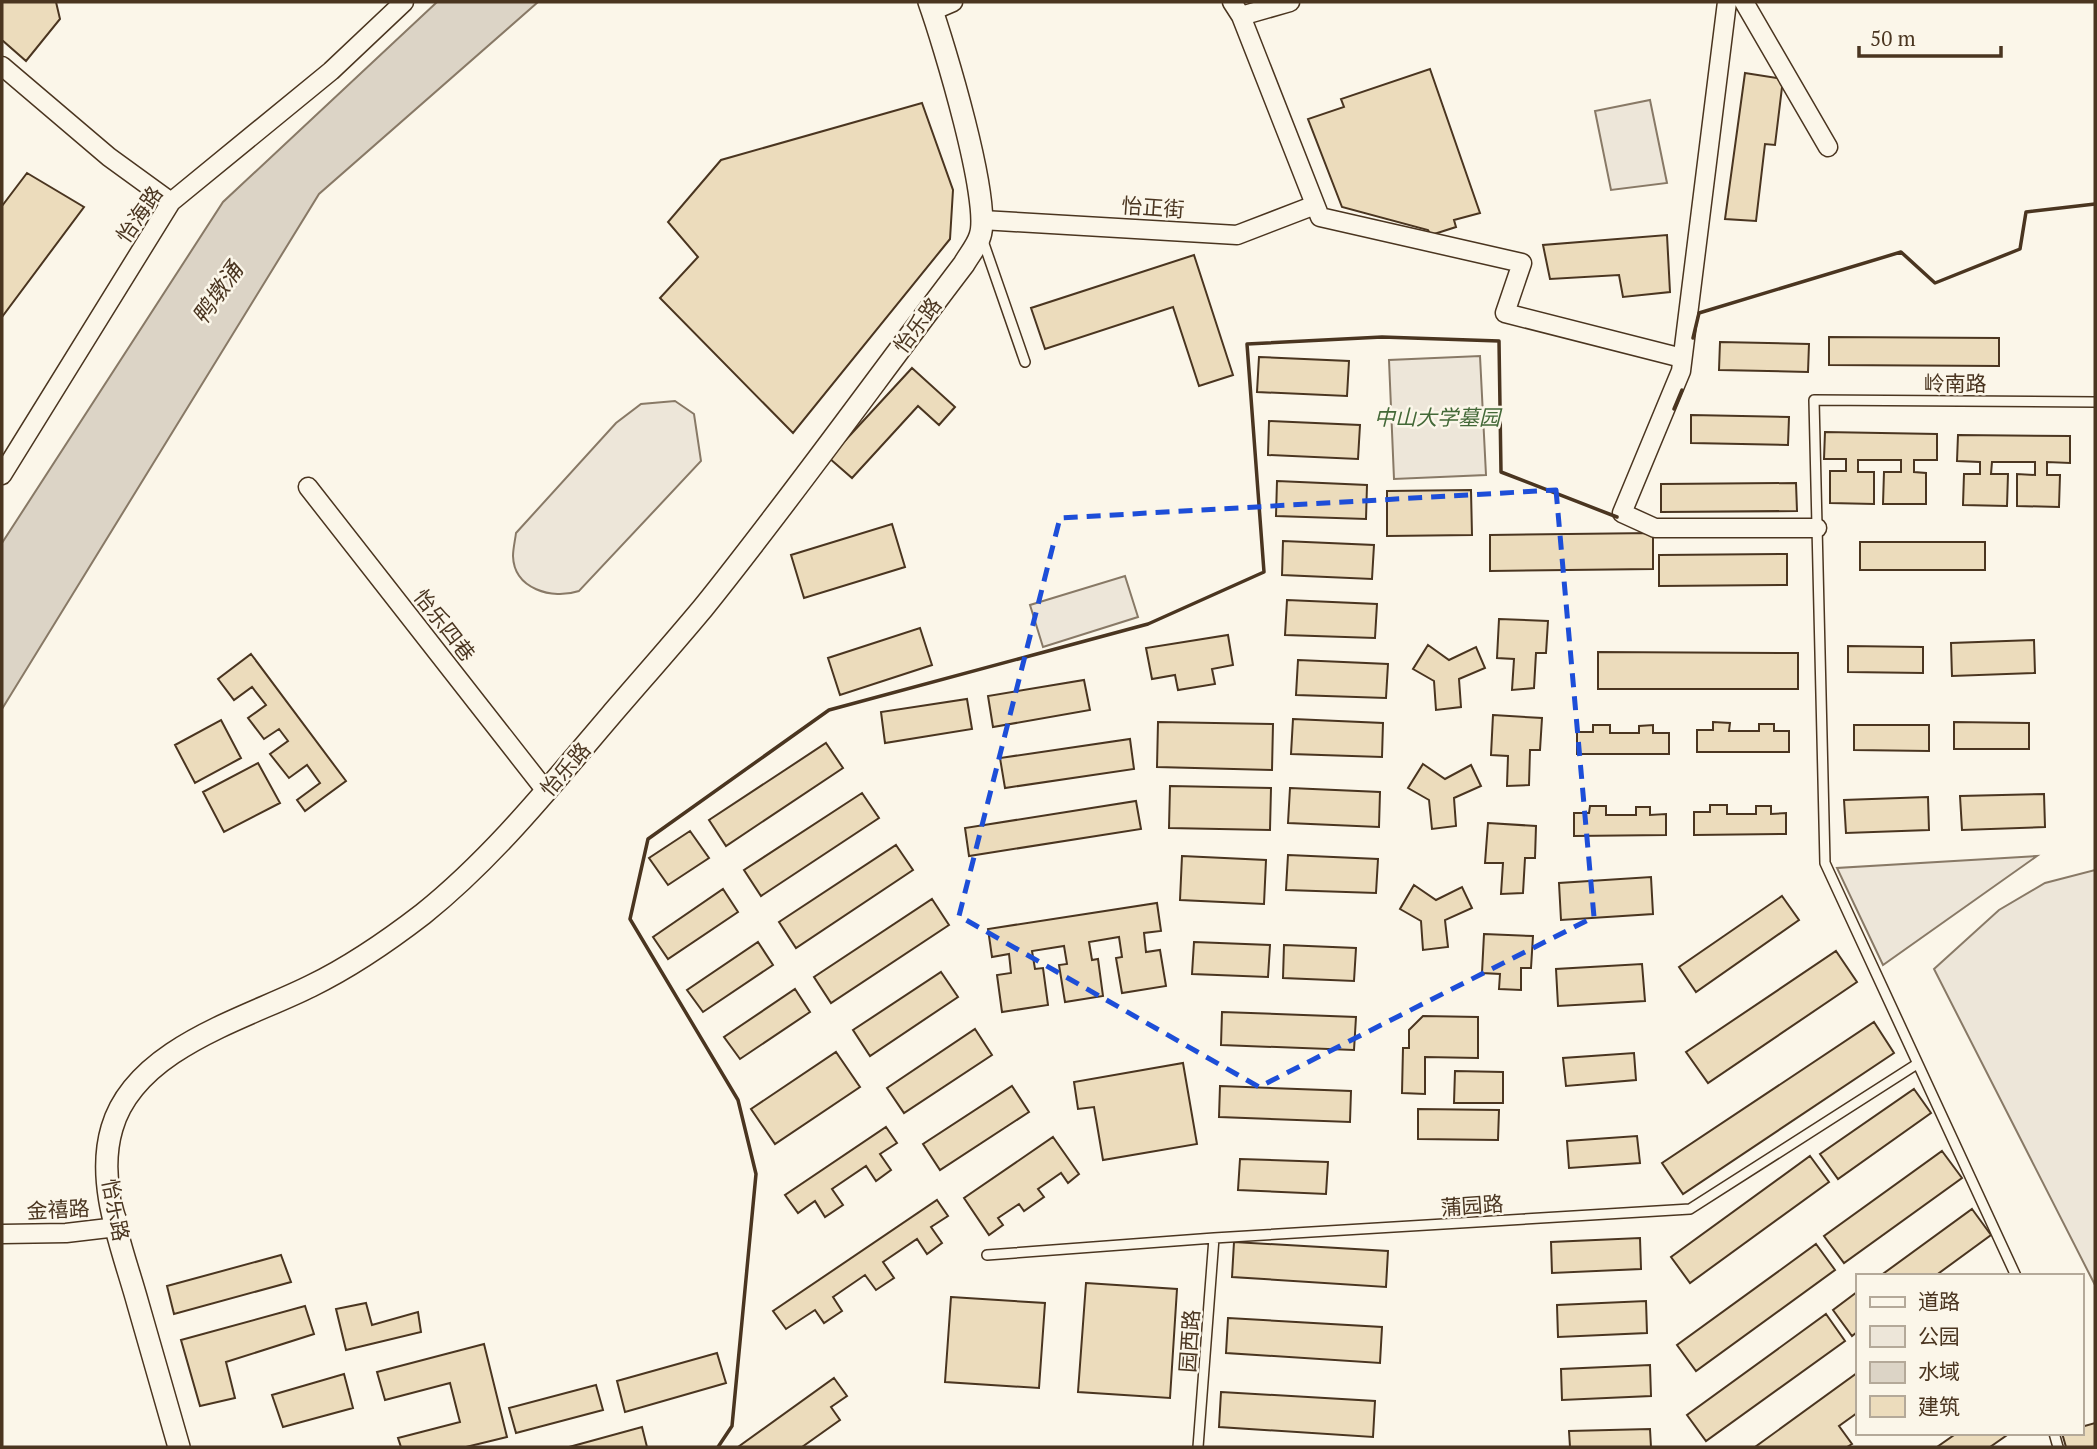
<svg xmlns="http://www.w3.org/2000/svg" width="2097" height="1449" viewBox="0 0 2097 1449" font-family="'PT Serif','Noto Sans SC',serif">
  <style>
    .green { fill: #ede6d9; stroke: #887966; stroke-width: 2 }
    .water { fill: #dcd4c6; stroke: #887966; stroke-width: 2 }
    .building { fill: #ecdcbc; stroke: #4a3520; stroke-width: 2 }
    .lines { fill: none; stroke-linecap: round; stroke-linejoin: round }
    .service-casing { stroke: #4a3520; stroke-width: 12 }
    .minor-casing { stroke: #4a3520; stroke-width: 21 }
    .tertiary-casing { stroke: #4a3520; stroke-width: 24 }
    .service { stroke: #fbf6e9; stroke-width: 9 }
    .minor { stroke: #fbf6e9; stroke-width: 18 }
    .tertiary { stroke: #fbf6e9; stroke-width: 21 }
    .wall { stroke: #4a3520; stroke-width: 3.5 }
    .marked { fill: none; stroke: #1d4ed8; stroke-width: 5; stroke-dasharray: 14 9; stroke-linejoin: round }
    .labels { text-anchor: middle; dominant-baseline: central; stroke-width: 5; stroke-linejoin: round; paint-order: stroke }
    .street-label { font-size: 21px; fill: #4a3520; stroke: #fbf6e9 }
    .park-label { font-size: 21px; font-style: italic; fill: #436837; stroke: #fbf6e9 }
    .water-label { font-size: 23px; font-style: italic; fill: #4a3520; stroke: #fbf6e9 }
  </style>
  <rect width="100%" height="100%" fill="#fbf6e9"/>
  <path class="green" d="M1650 100 1667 183 1611 190 1595 111Z
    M1480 356 1486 475 1394 479 1389 360Z
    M675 401 694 414 701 461 579 591C552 600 514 589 513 556 513 549 515 541 516 533L616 423 641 404Z
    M1125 576 1138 617 1043 647 1030 605Z
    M2037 856 1883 965 1837 868Z
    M2095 870V1285L1934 969 1999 910 2045 883Z"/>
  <path class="water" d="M437 2H538L319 194 2 709V543L223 202Z"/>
  <path class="building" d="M2 2H56L60 19 26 61 2 40Z
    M1430 69 1480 213 1454 220 1456 227 1431 235 1428 230 1342 207 1308 119 1344 107 1341 99Z
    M1745 73 1783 79 1775 145 1765 144 1756 221 1725 219Z
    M922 103 953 190 950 239 793 433 660 298 698 257 668 222 721 160Z
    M27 173 84 207 2 317V206Z
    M1667 235 1670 292 1623 297 1619 275 1550 279 1543 245Z
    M1194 255 1233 375 1199 386 1173 307 1045 349 1031 308Z
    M1829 337 1999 338V366L1829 365Z
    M1720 342 1809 344 1808 372 1719 370Z
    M1259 357 1349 361 1347 396 1257 392Z
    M912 368 955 407 939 425 918 406 852 478 829 458Z
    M1691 415 1789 417 1788 445 1691 443Z
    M1269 421 1360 425 1358 459 1268 455Z
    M1825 432 1937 434V460H1914V472L1926 473V504H1883L1884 472H1901V460H1858V472H1874V504L1830 503V471H1846V459H1824Z
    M1958 435 2070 436V463L2047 462V475H2060L2059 507 2017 506V474L2035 475V462H1992L1991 474H2008L2007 506 1963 505 1964 474H1980V462L1957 461Z
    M1277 481 1367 485 1366 519 1276 516Z
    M1796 483 1797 511 1661 512V484Z
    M1471 490 1472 535 1387 536V491Z
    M892 524 905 567 804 598 791 555Z
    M1653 533V569L1490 571V535Z
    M1283 541 1374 545 1372 579 1282 575Z
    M1860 542H1985V570H1860Z
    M1787 554V585L1659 586V555Z
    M1287 600 1377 604 1375 638 1285 635Z
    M1499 619 1548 621 1546 653H1536L1534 688 1512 690 1514 659 1497 658Z
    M920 628 932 665 840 695 828 658Z
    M1228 635 1233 665 1212 669 1215 684 1178 690 1175 675 1152 679 1146 648Z
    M2034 640 2035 673 1952 676 1951 643Z
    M1428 645 1449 660 1476 647 1485 668 1459 679 1461 707 1436 710 1434 681 1413 669Z
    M1848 646 1923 647V673L1848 672Z
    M1598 652 1798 653V689H1598Z
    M251 654 346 781 305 811 297 800 320 783 307 765 289 778 270 754 288 741 279 729 264 739 248 718 266 705 252 687 234 700 218 679Z
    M1298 660 1388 664 1386 698 1296 695Z
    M1084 680 1090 710 993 727 988 696Z
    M967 699 972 729 885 743 881 712Z
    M1493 715 1542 718 1540 750H1530L1529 785 1507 786 1508 756 1491 755Z
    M1293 719 1383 723 1382 757 1291 754Z
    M221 720 241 758 195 783 175 745Z
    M1158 722 1273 724 1272 770 1157 767Z
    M1713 722 1730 723 1729 731H1759V724H1774V731H1789V752H1697V730H1713Z
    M1954 722 2029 723V749H1954Z
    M1593 725H1610V733H1639V726L1653 725V733H1669V754H1577V732H1593Z
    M1854 725H1929V751L1854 750Z
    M1130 739 1134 769 1005 788 1000 758Z
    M826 743 843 768 726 846 709 820Z
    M258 763 280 803 224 832 203 792Z
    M1423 764 1445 779 1471 765 1481 786 1454 798 1456 826 1432 829 1429 800 1408 788Z
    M1170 786 1271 788 1270 830 1169 828Z
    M1290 788 1380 792 1379 827 1288 823Z
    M862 793 879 818 761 896 744 870Z
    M2044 794 2045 827 1962 830 1960 796Z
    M1928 797 1929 830 1846 833 1844 800Z
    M1136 801 1141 829 969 856 965 828Z
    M1710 805H1727V814H1756V806H1771V814L1786 813V834L1694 835V812H1710Z
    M1590 806H1606V815H1636V807H1650V815L1666 814V835L1574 836V813H1589Z
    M1488 823 1536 826 1535 858H1525L1523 893 1501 894 1503 863H1485Z
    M690 831 709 858 668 885 649 858Z
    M896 845 913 870 796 948 779 922Z
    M1288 855 1378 859 1376 893 1286 890Z
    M1182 856 1266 860 1264 904 1180 900Z
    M1651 877 1653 914 1561 920 1559 883Z
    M1414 885 1436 900 1462 887 1472 908 1445 920 1448 947 1423 950 1421 921 1400 909Z
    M723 889 738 912 668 959 653 937Z
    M1782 896 1799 920 1696 992 1679 967Z
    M932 899 949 925 831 1003 814 977Z
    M1157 903 1161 931 1144 933 1146 952 1160 950 1166 986 1122 993 1116 958 1122 957 1119 937 1089 942 1092 960 1098 959 1103 996 1065 1002 1059 965 1067 964 1064 946 1032 951 1035 969 1043 968 1048 1005 1002 1012 997 975 1011 973 1009 954 992 957 988 929Z
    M1484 934 1533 936 1531 968H1521V990L1499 989 1500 974 1482 973Z
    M758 942 773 965 703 1012 687 990Z
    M1194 942 1270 945 1268 977 1192 974Z
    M1284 945 1356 948 1354 981 1283 978Z
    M1836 951 1857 982 1708 1083 1686 1052Z
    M1642 964 1645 1001 1558 1006 1556 969Z
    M941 972 958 997 870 1056 853 1030Z
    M795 989 810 1012 740 1059 724 1037Z
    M1222 1012 1356 1017 1354 1050 1221 1045Z
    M1423 1016 1478 1017V1058L1425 1057V1094L1402 1093 1403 1048H1409V1030Z
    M1874 1022 1894 1053 1683 1194 1662 1163Z
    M975 1029 992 1055 904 1113 887 1088Z
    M836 1052 860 1087 775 1144 751 1109Z
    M1634 1053 1636 1080 1566 1086 1563 1058Z
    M1183 1063 1197 1144 1103 1160 1094 1107 1078 1109 1074 1082Z
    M1455 1071 1503 1072V1103H1454Z
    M1012 1086 1029 1112 940 1170 923 1144Z
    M1220 1086 1351 1091 1350 1122 1219 1117Z
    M1914 1089 1931 1113 1838 1179 1820 1154Z
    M1418 1109 1499 1110 1498 1140 1418 1139Z
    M886 1127 897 1143 880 1154 891 1170 876 1181 866 1166 832 1189 843 1205 825 1217 815 1201 798 1213 785 1195Z
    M1637 1136 1640 1163 1569 1168 1567 1141Z
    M1053 1137 1079 1174 1068 1183 1061 1173 1038 1189 1044 1197 1024 1211 1019 1204 998 1218 1003 1225 989 1235 964 1198Z
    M1942 1151 1962 1178 1844 1263 1824 1236Z
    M1810 1156 1829 1182 1690 1283 1671 1257Z
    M1240 1159 1328 1162 1326 1194 1238 1190Z
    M937 1200 948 1216 931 1227 942 1243 927 1254 917 1239 883 1262 894 1278 876 1290 865 1275 833 1297 842 1311 824 1323 815 1310 786 1329 773 1311Z
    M1972 1209 1991 1235 1935 1276H1880Z
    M1640 1238 1641 1269 1552 1273 1551 1242Z
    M1234 1242 1388 1251 1386 1287 1232 1277Z
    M1816 1244 1835 1270 1696 1371 1677 1345Z
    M281 1255 291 1282 174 1314 167 1286Z
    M1086 1283 1177 1289 1170 1398 1078 1392Z
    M1857 1292V1332L1852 1336 1833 1310Z
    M951 1297 1045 1303 1039 1388 945 1382Z
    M1646 1301 1647 1333 1558 1337 1557 1305Z
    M366 1303 372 1325 418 1312 421 1332 346 1350 336 1309Z
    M305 1306 314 1334 226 1362 235 1398 200 1406 181 1340Z
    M1826 1314 1845 1341 1706 1441 1687 1415Z
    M1228 1318 1382 1327 1380 1363 1226 1353Z
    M484 1344 507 1437 466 1447H401L398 1438 460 1422 450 1383 385 1400 377 1372Z
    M717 1353 726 1383 625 1412 617 1381Z
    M1650 1365 1651 1396 1562 1400 1561 1369Z
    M1857 1373V1413L1839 1426 1852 1444 1847 1447H1755Z
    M344 1374 353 1408 283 1427 272 1395Z
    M834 1378 847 1396 831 1407 840 1420 802 1447H738Z
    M596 1385 603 1410 516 1433 509 1408Z
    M1221 1392 1375 1401 1373 1437 1219 1427Z
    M2095 1423V1447H2066L2062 1433H2081V1427Z
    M642 1427 647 1447H569Z
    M1650 1429 1651 1447H1570L1569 1431Z
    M1957 1433H2010L1990 1447H1937Z"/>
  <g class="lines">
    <g class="service-casing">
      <path id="service" d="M983 241 1025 362
        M987 1255 1214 1238 1690 1209 1917 1064
        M2016 1276 1825 863 1814 400 2095 402
        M2054 1433 2058 1447
        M1198 1447 1214 1238"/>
    </g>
    <g class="minor-casing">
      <path id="minor" d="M1232 2 1241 16 1290 2
        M1727 2 1681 371 1622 513 1655 528H1817
        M1744 2 1828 147
        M932 11 953 2
        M1241 16 1320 217 1522 263 1505 313 1682 358
        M2 66 109 157 171 202
        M982 220 1237 235 1315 205
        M2 475 171 202 331 71 404 2
        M308 487 546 791
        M2 1234 66 1233 117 1227"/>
    </g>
    <g class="tertiary-casing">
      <path id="tertiary" d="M179 1447C165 1399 152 1352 138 1304 123 1249 95 1185 112 1128 135 1048 245 1019 311 986 350 967 388 941 423 914 494 857 552 784 611 715 642 679 673 644 703 608 793 496 877 378 964 264 969 255 977 246 980 236 992 202 943 41 929 2"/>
    </g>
    <use href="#service" class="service"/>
    <use href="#minor" class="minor"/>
    <use href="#tertiary" class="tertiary"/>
    <path class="wall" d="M1693 338 1699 313 1901 252 1935 283 2020 249 2026 212 2095 204
      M1674 409 1682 390
      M718 1447 732 1426 756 1174 738 1100 630 919 648 839 829 710 1148 624 1264 572 1247 344 1382 337 1499 341 1501 472 1617 517"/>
  </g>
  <path class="marked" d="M1556 490 1594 917 1259 1087 959 916 1060 518Z"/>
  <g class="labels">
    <g class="street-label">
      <text transform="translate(1153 207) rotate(4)">怡正街</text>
      <text transform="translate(139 214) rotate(-55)">怡海路</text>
      <text transform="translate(917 325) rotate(-53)">怡乐路</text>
      <text x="1955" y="383">岭南路</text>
      <text transform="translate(445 625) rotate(52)">怡乐四巷</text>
      <text transform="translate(565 769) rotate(-49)">怡乐路</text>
      <text transform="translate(1472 1205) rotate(-4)">蒲园路</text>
      <text transform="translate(58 1209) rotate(-3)">金禧路</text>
      <text transform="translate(116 1210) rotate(79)">怡乐路</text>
      <text transform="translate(1189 1341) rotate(-86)">园西路</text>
    </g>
    <g class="park-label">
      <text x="1437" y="417">中山大学墓园</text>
    </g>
    <g class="water-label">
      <text transform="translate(217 293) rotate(-55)">鸭墩涌</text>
    </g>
  </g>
  <rect width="2097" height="1449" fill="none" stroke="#4a3520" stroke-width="7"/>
  <rect x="1856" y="1274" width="228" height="161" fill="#fbf6e9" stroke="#b4a999" stroke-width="2"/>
  <rect x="1870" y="1297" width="35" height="10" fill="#fbf6e9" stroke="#b4a999" stroke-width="2"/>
  <text x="1918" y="1309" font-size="21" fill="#4a3520">道路</text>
  <rect x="1870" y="1326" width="35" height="21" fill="#ede6d9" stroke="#b4a999" stroke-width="2"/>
  <text x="1918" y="1344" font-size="21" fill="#4a3520">公园</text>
  <rect x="1870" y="1362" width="35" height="21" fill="#dcd4c6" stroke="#b4a999" stroke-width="2"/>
  <text x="1918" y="1379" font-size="21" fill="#4a3520">水域</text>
  <rect x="1870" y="1396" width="35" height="21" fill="#ecdcbc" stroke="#b4a999" stroke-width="2"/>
  <text x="1918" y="1414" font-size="21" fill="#4a3520">建筑</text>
  <path d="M1859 46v10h142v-10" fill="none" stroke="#4a3520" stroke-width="3.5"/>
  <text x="1870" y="46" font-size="21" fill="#4a3520" stroke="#fbf6e9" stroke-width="5" paint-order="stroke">50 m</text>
</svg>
